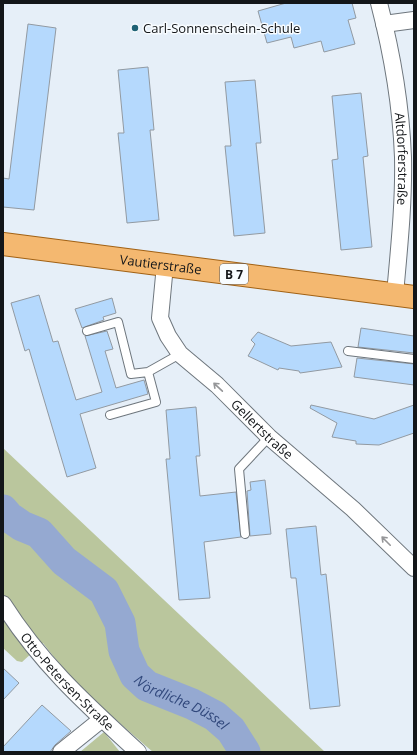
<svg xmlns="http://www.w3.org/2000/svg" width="417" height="755" viewBox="0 0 417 755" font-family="'Open Sans',sans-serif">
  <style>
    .green { fill: #bac69d }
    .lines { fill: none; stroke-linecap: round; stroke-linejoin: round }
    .river { stroke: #95a9d1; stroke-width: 31 }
    .building { fill: #b5d9fd; stroke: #929aa2 }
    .lane-casing { stroke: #6e767d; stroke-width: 10 }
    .street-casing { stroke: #6e767d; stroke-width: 18 }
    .primary-casing { stroke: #a16114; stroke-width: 24 }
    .lane { stroke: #fff; stroke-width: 8 }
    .street { stroke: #fff; stroke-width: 16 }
    .primary { stroke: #f4b870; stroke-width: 22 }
    .oneway { stroke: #959698 }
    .poi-dot { fill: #1f6275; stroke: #f8fcff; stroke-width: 1.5 }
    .labels { text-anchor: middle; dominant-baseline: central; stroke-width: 3; stroke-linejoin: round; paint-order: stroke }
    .shield { fill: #f8fcff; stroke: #585b5e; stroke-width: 1 }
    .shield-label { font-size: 12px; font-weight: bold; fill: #131619 }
    .poi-label { font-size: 13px; fill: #131619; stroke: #f8fcff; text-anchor: start }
    .street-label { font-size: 13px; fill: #131619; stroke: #f8fcff }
    .water-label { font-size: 14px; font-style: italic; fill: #31487c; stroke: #f8fcff }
  </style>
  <rect width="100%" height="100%" fill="#e6eff8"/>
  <path class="green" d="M3 448 325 752H153C114 718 74 685 43 643L22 662 17 661 3 648Z
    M104 732 120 752H80Z"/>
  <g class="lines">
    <path class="river" id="s1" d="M3 510 9 517 22 526 39 533 64 561 104 591 120 623 124 651 135 675 147 686 192 704 215 716 231 730 245 752"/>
  </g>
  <path class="building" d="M286 3H352L356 18 348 20 355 44 324 52 321 41 294 48 291 37 267 43 258 11Z
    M28 24 56 28 34 210 3 207V178L9 179Z
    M148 67 154 130H150L159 220 127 223 118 133H124L118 70Z
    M255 80 261 143H256L265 233 234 236 225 146H231L225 82Z
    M361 93 368 156 363 157 372 247 341 250 332 160 338 159 332 96Z
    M39 295 53 342 58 341 76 400 102 392 85 336 107 331 113 349 105 351 116 388 144 380 148 394 80 414 96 468 67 477 29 349 25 351 11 303Z
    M112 298 116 313 103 317 104 320 82 328 75 309Z
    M361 328 414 336V353L358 347Z
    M258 332 291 346 331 342 342 367 300 373 299 371 279 368 278 370 248 356 255 344 251 340Z
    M357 358 414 364V385L354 377Z
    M311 405 374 419 414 405V433L379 445 356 444V441L332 437 337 423 310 408Z
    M196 407 200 456H196L200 496 236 492 241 537 204 542 210 598 179 600 166 459H170L166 410Z
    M265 480 271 534 250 536 247 491 251 490 250 482Z
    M316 526 321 575 326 574 340 706 310 709 296 578H291L286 529Z
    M3 668 19 683 3 700Z
    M42 705 71 731 55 745 50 752H3V747Z"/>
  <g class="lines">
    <g class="lane-casing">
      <path id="lane" d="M87 331 118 322 131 374 148 372
        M348 351 414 359
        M110 415 156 402 148 372 180 354
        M245 534 239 469 269 437"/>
    </g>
    <g class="street-casing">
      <g id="street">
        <path id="s2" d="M379 3C392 53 401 105 403 157 404 203 399 249 395 294"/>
        <path d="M384 24 414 20"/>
        <path id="s3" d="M165 265 160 318 168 336 180 354 217 385 269 437 353 509 414 568"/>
        <path id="s4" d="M3 604C41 664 87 705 138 752"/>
        <path d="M61 752 102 719"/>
      </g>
    </g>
    <g class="primary-casing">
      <g id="primary">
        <path id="s5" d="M3 244 414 297"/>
      </g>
    </g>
    <use href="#lane" class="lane"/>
    <use href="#street" class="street"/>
    <use href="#primary" class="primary"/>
  </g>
  <defs><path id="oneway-shaft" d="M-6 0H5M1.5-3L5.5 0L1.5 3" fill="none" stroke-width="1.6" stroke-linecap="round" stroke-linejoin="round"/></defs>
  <g class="oneway">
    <use href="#oneway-shaft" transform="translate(218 387) rotate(-137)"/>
    <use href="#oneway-shaft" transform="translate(386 541) rotate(-135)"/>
  </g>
  <circle class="poi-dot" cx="135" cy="28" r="4"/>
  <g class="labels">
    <rect class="shield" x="220" y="264" width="28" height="20" rx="3"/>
    <g class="shield-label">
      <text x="234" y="274">B 7</text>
    </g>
    <g class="poi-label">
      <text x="143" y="28">Carl-Sonnenschein-Schule</text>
    </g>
    <g class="street-label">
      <text stroke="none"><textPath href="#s2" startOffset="158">Altdorferstraße</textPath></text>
      <text stroke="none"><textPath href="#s5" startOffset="159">Vautierstraße</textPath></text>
      <text stroke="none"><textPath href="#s3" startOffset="206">Gellertstraße</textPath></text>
      <text stroke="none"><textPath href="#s4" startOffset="101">Otto-Petersen-Straße</textPath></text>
    </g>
    <g class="water-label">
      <text stroke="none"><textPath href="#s1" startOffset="276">Nördliche Düssel</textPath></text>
    </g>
  </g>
  <rect width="417" height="755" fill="none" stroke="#131619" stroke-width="8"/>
</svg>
